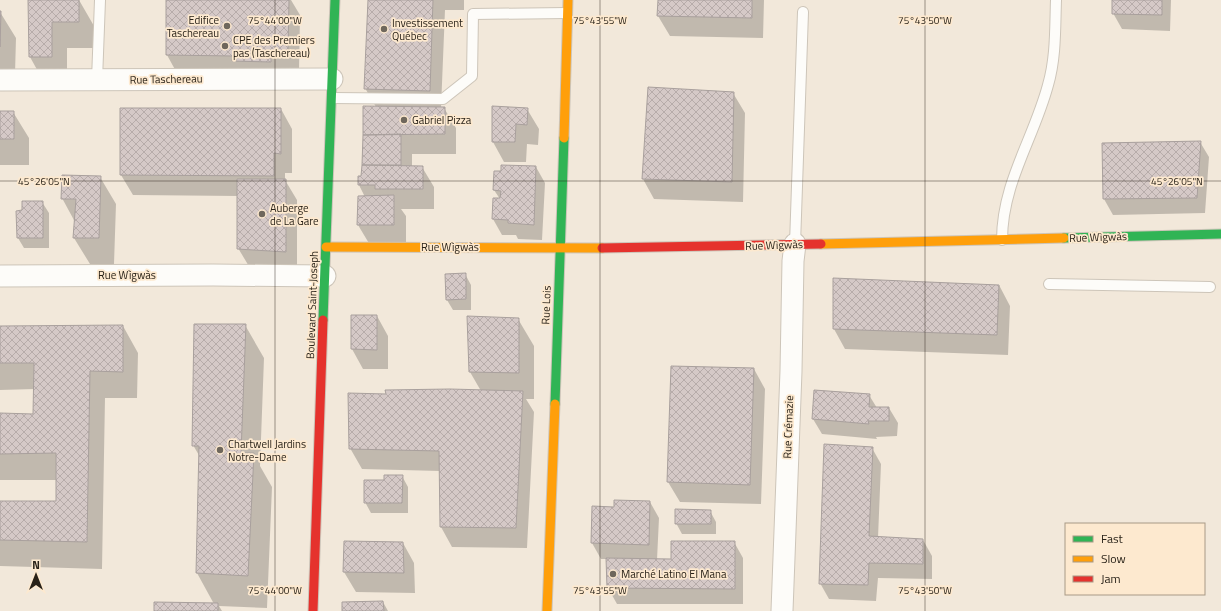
<svg xmlns="http://www.w3.org/2000/svg" width="1221" height="611" viewBox="0 0 1221 611" font-family="'Titillium Web',sans-serif">
  <style>
    .shadow { fill: #0003 }
    .building { fill: url(#building-cross-hatch); stroke: #a9a09d }
    .lines { fill: none; stroke-linecap: round; stroke-linejoin: round }
    .lane-casing { stroke: #cdc5b9; stroke-width: 12 }
    .street-casing { stroke: #cdc5b9; stroke-width: 23 }
    .fast-casing { stroke: #cdc5b9; stroke-width: 11 }
    .slow-casing { stroke: #cdc5b9; stroke-width: 11 }
    .jam-casing { stroke: #cdc5b9; stroke-width: 11 }
    .lane { stroke: #fdfcf9; stroke-width: 10 }
    .street { stroke: #fdfcf9; stroke-width: 21 }
    .fast { stroke: #30b455; stroke-width: 9 }
    .slow { stroke: #ff9f0a; stroke-width: 9 }
    .jam { stroke: #e5322d; stroke-width: 9 }
    .ticks { fill: none; stroke: #292218; stroke-width: 1; stroke-opacity: 0.45 }
    .poi-dot { fill: #6f675c; stroke: #fde9cf; stroke-width: 1.5 }
    .labels { text-anchor: middle; dominant-baseline: central; stroke-width: 3.5; stroke-linejoin: round; paint-order: stroke }
    .poi-label { font-size: 11px; fill: #292218; stroke: #fde9cf; text-anchor: start }
    .street-label { font-size: 11px; fill: #292218; stroke: #fde9cf }
    .ticks-label { font-size: 10px; text-anchor: middle; fill: #292218; stroke: #fde9cf; stroke-width: 3.5; stroke-linejoin: round; paint-order: stroke }
  </style>
  <defs>
    <pattern id="building-cross-hatch" width="8" height="8" patternUnits="userSpaceOnUse"><rect width="8" height="8" fill="#d5c9c7"/><path d="M0 0l8 8M0 8l8-8" fill="none" stroke="#b7acaa"/></pattern>
  </defs>
  <rect width="100%" height="100%" fill="#f2e8da"/>
  <path class="shadow" d="M29 0H79L94 26V48H67V83L45 84 30 57Z
    M167 0H291L300 15 299 71 178 75 167 55Z
    M369 0H464V10H445L441 108H444L456 128V154H412V167H422L434 187V209H401L406 216V245H370L358 225 359 197H365L359 185V177H362L364 107H376L365 88Z
    M659 0H764L763 38 670 36 658 16Z
    M1113 0H1171L1170 31 1122 29 1113 13Z
    M0 12 16 38 15 74H0Z
    M733 93 745 113 743 202 654 199 643 179Z
    M121 109H281L292 129V173H285V180L297 200V271L250 268 238 248V196L133 195 121 175Z
    M527 109 539 129 538 145 527 144 526 162H504L493 142Z
    M0 112H13L29 138V165H0Z
    M1200 142 1209 157 1205 213 1113 215 1104 199 1103 144Z
    M536 167 545 183 542 240 518 239 516 235H502L493 219 494 199H500L494 190 495 172Z
    M100 177 116 204 114 264H90L74 238 75 222 62 198Z
    M42 202 49 213V248H24L18 238 23 211Z
    M465 274 471 285V310H453L447 300Z
    M999 285 1010 306 1008 355 845 349 834 329Z
    M352 316H377L388 336V369H363L352 349Z
    M518 319 534 346V399H526L534 412 527 548 452 547 441 527 440 471 362 469 350 448 387 395 481 391 470 372Z
    M245 325 264 358 260 466 272 487 267 608 219 606 222 611H155L214 604 197 573 200 457 193 445Z
    M123 326 138 353 137 398H105L102 569 0 566V502H57V480H0V414L34 415 35 389 0 390V327Z
    M754 369 765 389 761 504 680 502 668 482Z
    M869 395 877 408H889L898 423 897 436 876 437 877 439 822 434 813 419Z
    M872 448 881 464 878 538 923 540 932 556V579L878 578 876 601 829 599 820 583Z
    M402 476 408 487V513H371L365 502 385 481Z
    M650 502 659 518 657 560H672L734 542 743 558V604H617L608 588 607 559H601L592 543 615 508Z
    M710 511 716 522V534H682L676 523Z
    M403 543 414 563 415 593 356 592 344 572Z
    M383 602 388 611H343Z"/>
  <path class="building" d="M28 0H79V22H52V57H29Z
    M166 0H289L288 51H271V62L232 61 233 56 166 55Z
    M368 0H433L430 91 364 89Z
    M658 0H752V18L657 16Z
    M1112 0H1162V15L1112 14Z
    M0 11H1L0 47Z
    M648 87 734 92 732 182 642 179Z
    M363 106 445 107V134L363 135Z
    M492 106 528 108 527 125 516 124 515 142H492Z
    M120 108H281V154L274 153V176L120 175Z
    M0 111H14V139H0Z
    M401 134V165H362L363 135Z
    M1201 141 1197 198 1103 199 1102 143Z
    M362 165 423 166V189H375V185H358V176H361Z
    M501 165 536 166 534 225 508 223V220L492 219 493 198H500L501 191 493 190 494 171H501Z
    M62 175 101 176 99 238H73L76 199H61Z
    M237 179H286V252L237 249Z
    M394 195V225H357L358 196Z
    M22 201H43V238H17L16 211 22 210Z
    M466 273V299L446 300 445 274Z
    M833 278 999 285 997 335 833 329Z
    M351 315H377V350L351 349Z
    M467 316 519 318V373L469 372Z
    M194 324H246L241 453H254L248 576 196 573 199 446H192Z
    M123 325V372L90 371 87 542 0 540V501H56V453L0 454V413L33 414 34 363H0V326Z
    M671 366 754 368 750 485 667 482Z
    M450 389 523 391 516 528 440 527 439 451 349 449 348 393 386 394 385 390Z
    M814 390 870 394 869 407H889V421H868L869 424 812 419Z
    M824 444 873 447 869 536 923 539V564L869 563 868 585 819 584Z
    M384 475H403L402 503H364V480H384Z
    M614 500 650 501 649 545 591 543 592 506 614 507Z
    M675 509 711 510V524H675Z
    M344 541 403 542 404 573 343 572Z
    M671 541H735V589L607 588 606 558 671 559Z
    M383 601 384 611H342V602Z
    M154 602 218 603V611H154Z"/>
  <g class="lines">
    <g class="lane-casing">
      <path id="lane" d="M97 80 100 0
        M332 98 443 99 472 76 473 14 567 13
        M1002 240C1002 183 1034 138 1048 85 1056 58 1055 28 1056 0
        M795 244 803 12
        M1049 284 1210 287"/>
    </g>
    <g class="street-casing">
      <path id="street" d="M0 80 332 79
        M0 276 213 275 325 276
        M782 611 791 371 793 261 795 244"/>
    </g>
    <g class="fast-casing">
      <path id="fast" d="M1064 238 1221 234
        M323 320 335 0
        M555 404 564 138"/>
    </g>
    <g class="slow-casing">
      <path id="slow" d="M564 138 568 0
        M821 244 1064 238
        M326 247 602 248
        M547 611 555 404"/>
    </g>
    <g class="jam-casing">
      <path id="jam" d="M602 248 821 244
        M313 611 323 320"/>
    </g>
    <use href="#lane" class="lane"/>
    <use href="#street" class="street"/>
    <use href="#fast" class="fast"/>
    <use href="#slow" class="slow"/>
    <use href="#jam" class="jam"/>
  </g>
  <path class="ticks" d="M275 0V611M600 0V611M925 0V611M0 181H1221"/>
  <g class="poi-dot">
    <circle cx="227" cy="26" r="4"/>
    <circle cx="384" cy="29" r="4"/>
    <circle cx="225" cy="46" r="4"/>
    <circle cx="404" cy="120" r="4"/>
    <circle cx="262" cy="214" r="4"/>
    <circle cx="220" cy="450" r="4"/>
    <circle cx="613" cy="574" r="4"/>
  </g>
  <g class="labels">
    <g class="poi-label">
      <text x="219" y="20" text-anchor="end">Edifice<tspan x="219" dy="13">Taschereau</tspan></text>
      <text x="392" y="23">Investissement<tspan x="392" dy="13">Québec</tspan></text>
      <text x="233" y="40">CPE des Premiers<tspan x="233" dy="13">pas (Taschereau)</tspan></text>
      <text x="412" y="120">Gabriel Pizza</text>
      <text x="270" y="208">Auberge<tspan x="270" dy="13">de La Gare</tspan></text>
      <text x="228" y="444">Chartwell Jardins<tspan x="228" dy="13">Notre-Dame</tspan></text>
      <text x="621" y="574">Marché Latino El Mana</text>
    </g>
    <g class="street-label">
      <text transform="translate(166 79) rotate(-1)">Rue Taschereau</text>
      <text transform="translate(1098 237) rotate(-2)">Rue Wìgwàs</text>
      <text transform="translate(774 245) rotate(-2)">Rue Wìgwàs</text>
      <text x="450" y="247">Rue Wìgwàs</text>
      <text x="127" y="275">Rue Wìgwàs</text>
      <text transform="translate(312 305) rotate(-88)">Boulevard Saint-Joseph</text>
      <text transform="translate(546 305) rotate(-88)">Rue Lois</text>
      <text transform="translate(788 427) rotate(-88)">Rue Crémazie</text>
    </g>
  </g>
  <g class="ticks-label">
    <text x="275" y="24">75°44'00"W</text>
    <text x="600" y="24">75°43'55"W</text>
    <text x="925" y="24">75°43'50"W</text>
    <text x="44" y="185">45°26'05"N</text>
    <text x="1177" y="185">45°26'05"N</text>
    <text x="275" y="594">75°44'00"W</text>
    <text x="600" y="594">75°43'55"W</text>
    <text x="925" y="594">75°43'50"W</text>
  </g>
  <rect x="1065" y="523" width="140" height="72" fill="#fde9cf" stroke="#a89986"/>
  <rect x="1073" y="536" width="20" height="6" fill="#30b455" stroke="#a89986"/>
  <text x="1101" y="543" font-size="12" fill="#292218">Fast</text>
  <rect x="1073" y="556" width="20" height="6" fill="#ff9f0a" stroke="#a89986"/>
  <text x="1101" y="563" font-size="12" fill="#292218">Slow</text>
  <rect x="1073" y="576" width="20" height="6" fill="#e5322d" stroke="#a89986"/>
  <text x="1101" y="583" font-size="12" fill="#292218">Jam</text>
  <g transform="translate(36 575)" stroke="#fde9cf" stroke-width="3" paint-order="stroke">
  <path d="M0-3L7 15L0 10L-7 15Z" fill="#292218"/>
  <text y="-6" font-size="11" font-weight="bold" text-anchor="middle" fill="#292218">N</text>
  </g>
</svg>
